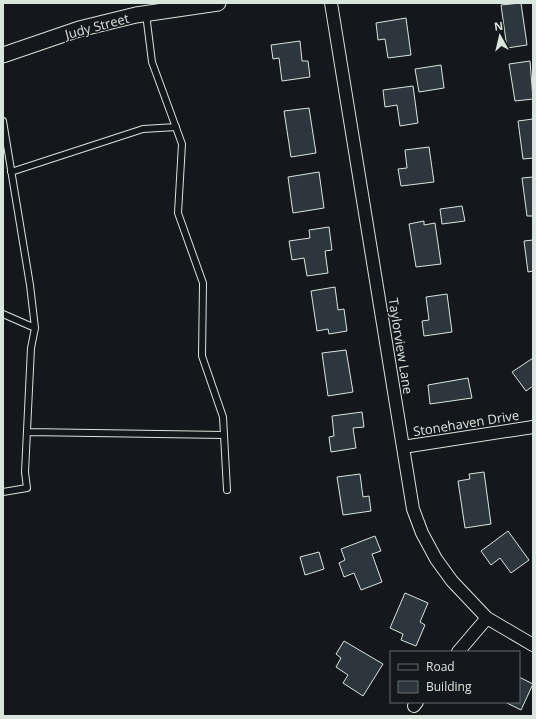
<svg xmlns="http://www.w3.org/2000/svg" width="536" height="719" viewBox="0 0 536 719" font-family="'Open Sans',sans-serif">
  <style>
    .building { fill: #2c363c; stroke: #d8e6dc }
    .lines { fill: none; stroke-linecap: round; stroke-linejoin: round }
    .service-casing { stroke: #d8e6dc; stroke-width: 8 }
    .minor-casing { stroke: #d8e6dc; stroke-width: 14 }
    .tertiary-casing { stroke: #d8e6dc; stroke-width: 17 }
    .service { stroke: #14181c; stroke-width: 6 }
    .minor { stroke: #14181c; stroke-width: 12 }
    .tertiary { stroke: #14181c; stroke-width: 15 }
    .labels { text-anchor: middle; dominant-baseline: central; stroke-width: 3; stroke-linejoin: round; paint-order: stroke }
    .street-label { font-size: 13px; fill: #d8e6dc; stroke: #14181c }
  </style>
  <rect width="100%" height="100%" fill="#14181c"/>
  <path class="building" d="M521 3 527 45 507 48 501 5Z
    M406 18 411 55 388 58 385 39 378 40 376 23Z
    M300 41 302 61H308L310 77 282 81 279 58 273 59 271 45Z
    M530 61 533 99 515 101 509 64Z
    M441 65 444 88 419 92 415 69Z
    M413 86 418 123 400 126 397 105 385 107 383 90Z
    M309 108 316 153 291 157 284 111Z
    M533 119V158L523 159 518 121Z
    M429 147 434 182 401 186 398 169 407 168 405 150Z
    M319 172 324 208 293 213 288 177Z
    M533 177V216H527L522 178Z
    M462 206 465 221 442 224 440 209Z
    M424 221V225L435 223 441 264 416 267 409 224Z
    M329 227 332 250 325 251 328 273 307 276 304 258 292 260 289 241 310 238 309 230Z
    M533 240V271L528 272 524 241Z
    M335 287 338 310 344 309 347 331 329 334 328 329 317 331 311 291Z
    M447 294 452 332 424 336 422 321 429 320 426 297Z
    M346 350 353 392 328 396 322 353Z
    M533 358V386L526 391 512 372Z
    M468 378 472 398 430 404 428 385Z
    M362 412 364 427 353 428 356 448 331 452 329 437 334 436 332 416Z
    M484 472 491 524 465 528 458 481 470 479 469 474Z
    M360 474 363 497 369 496 371 511 343 515 337 477Z
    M508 531 529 560 511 573 500 558 491 565 481 551Z
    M375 536 381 551 372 554 382 582 361 590 354 573 344 577 339 563 345 560 341 549Z
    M319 552 324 569 305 575 300 557Z
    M405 593 428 603 420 622 425 625 416 646 401 640 403 634 390 628Z
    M344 641 383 664 363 696 343 683 348 675 336 667 341 658 336 654Z
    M519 677 533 684 521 710 505 702H519Z"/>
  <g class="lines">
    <g class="service-casing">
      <path id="service" d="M146 14 152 62 182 144 178 213 203 283 202 356 223 417 224 435
        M3 121 30 285 35 328 31 348 25 472 27 488 3 492
        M11 172 143 129 176 127
        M3 314 35 328
        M27 432 224 435 227 490"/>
    </g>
    <g class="minor-casing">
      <path id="minor" d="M331 3 413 509 422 533 436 559 452 581 487 618 533 645
        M403 447 533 427
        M458 652 487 618
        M414 706 417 702"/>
    </g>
    <g class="tertiary-casing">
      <path id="tertiary" d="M3 55 79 29 136 15 218 3"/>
    </g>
    <use href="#service" class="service"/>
    <use href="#minor" class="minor"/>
    <use href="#tertiary" class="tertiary"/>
  </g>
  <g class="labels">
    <g class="street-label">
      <text transform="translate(97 26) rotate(-15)">Judy Street</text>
      <text transform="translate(401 346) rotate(81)">Taylorview Lane</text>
      <text transform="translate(466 423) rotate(-9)">Stonehaven Drive</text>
    </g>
  </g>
  <rect width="536" height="719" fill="none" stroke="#d8e6dc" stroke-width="8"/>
  <rect x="390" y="651" width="130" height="52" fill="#14181c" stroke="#626a69"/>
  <rect x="398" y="664" width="20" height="6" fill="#14181c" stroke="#626a69"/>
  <text x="426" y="671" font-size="12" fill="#d8e6dc">Road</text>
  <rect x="398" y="681" width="20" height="12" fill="#2c363c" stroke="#626a69"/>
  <text x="426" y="691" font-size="12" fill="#d8e6dc">Building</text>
  <g transform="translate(500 36) rotate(352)" stroke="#14181c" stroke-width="3" paint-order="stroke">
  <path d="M0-3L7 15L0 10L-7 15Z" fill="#d8e6dc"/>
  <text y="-6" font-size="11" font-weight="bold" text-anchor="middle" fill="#d8e6dc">N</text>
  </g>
</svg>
